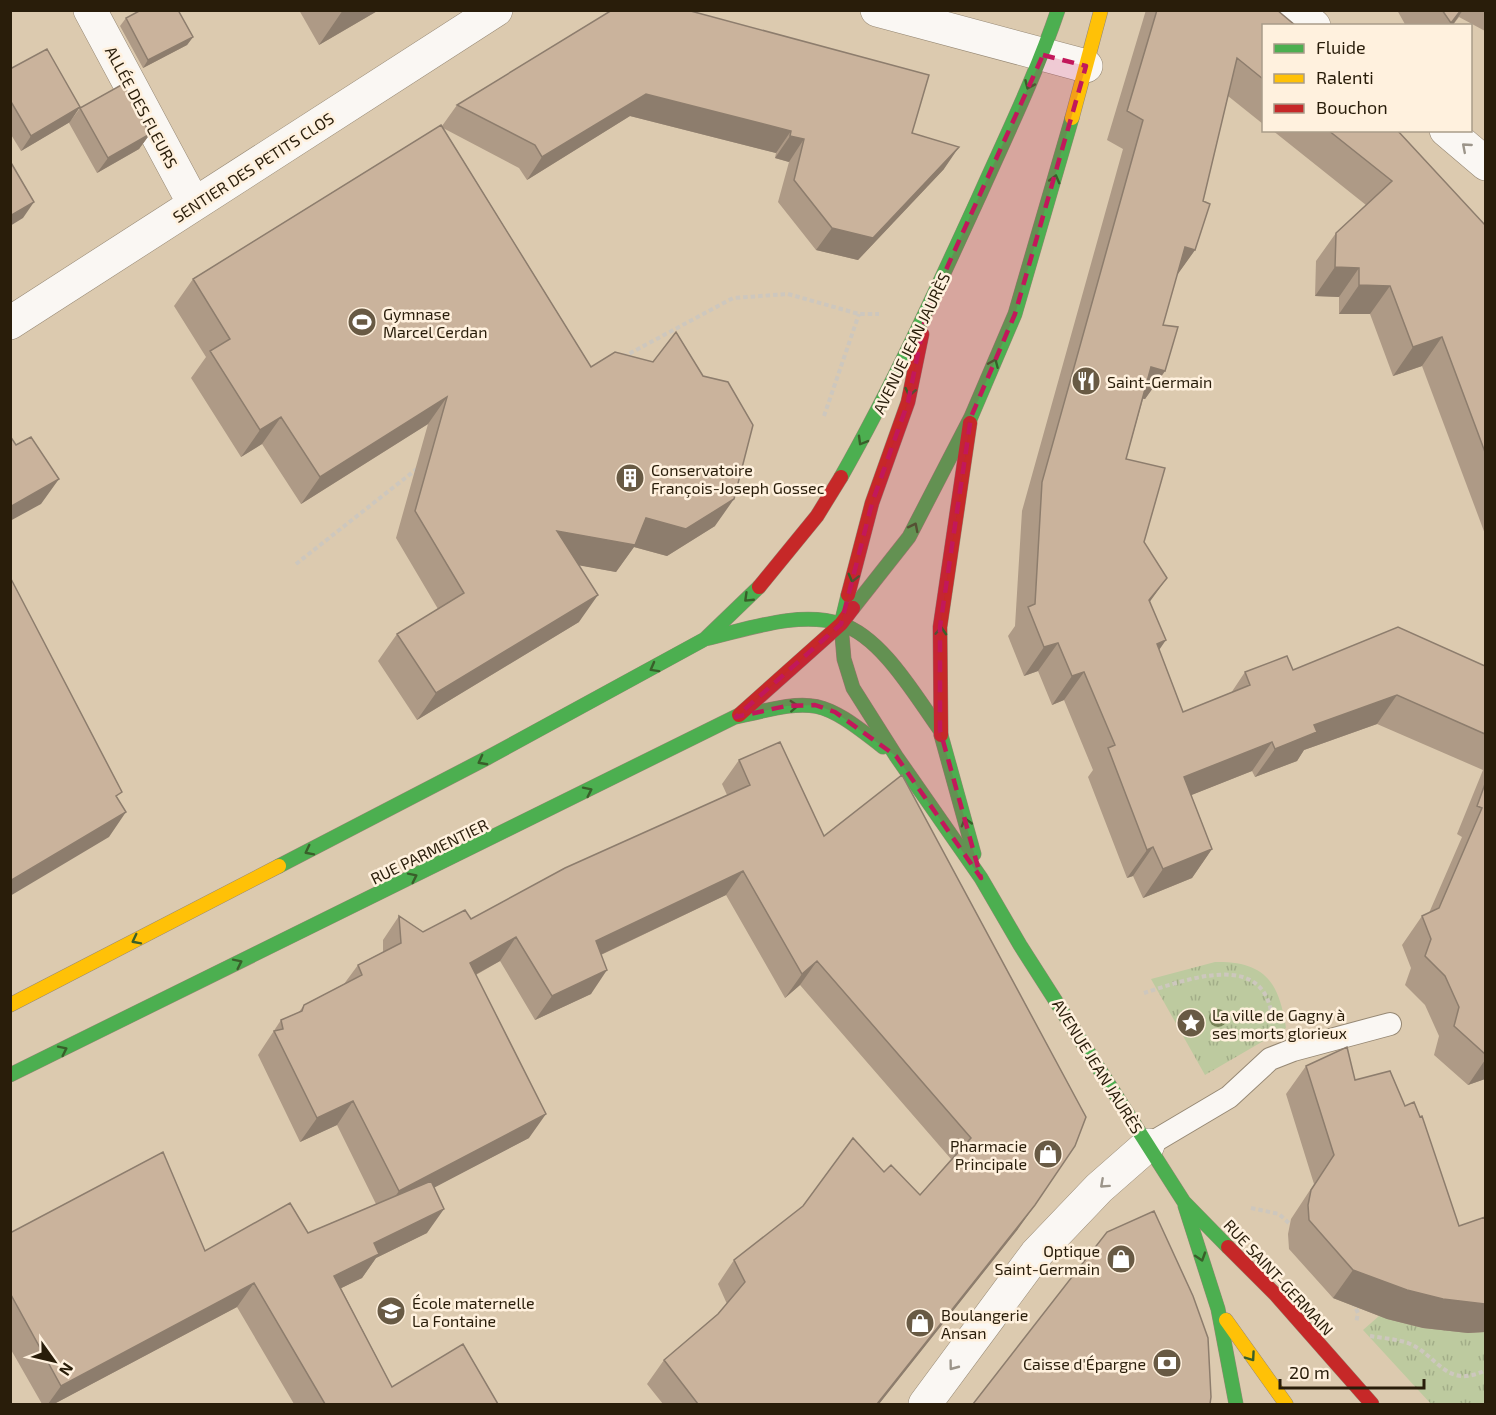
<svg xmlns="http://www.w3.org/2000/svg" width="1496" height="1415" viewBox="0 0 1496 1415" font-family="'Exo 2',sans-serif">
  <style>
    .park { fill: url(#park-tufts) }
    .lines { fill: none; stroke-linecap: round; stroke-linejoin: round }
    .lane-casing { stroke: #968874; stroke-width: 24 }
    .street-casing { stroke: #968874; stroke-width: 34 }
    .fast-casing { stroke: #968874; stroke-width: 15 }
    .slow-casing { stroke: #968874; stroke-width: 15 }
    .jam-casing { stroke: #968874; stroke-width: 15 }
    .path { stroke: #cdc7be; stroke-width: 4; stroke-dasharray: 4.5 3; stroke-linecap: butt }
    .lane { stroke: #faf7f3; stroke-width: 22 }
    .street { stroke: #faf7f3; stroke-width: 33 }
    .fast { stroke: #4caf50; stroke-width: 14 }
    .slow { stroke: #ffc107; stroke-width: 14 }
    .jam { stroke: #c62828; stroke-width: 14 }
    .tree { fill: #768156 }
    .wall { fill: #ae9a86 }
    .shaded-wall { fill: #8d7d6d }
    .building { fill: #cab39c; stroke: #8d7d6d; stroke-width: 1.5 }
    .oneway { stroke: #395f2a }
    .oneway2 { stroke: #9c958a }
    .marked { fill: #c2185b; fill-opacity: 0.2; stroke: #c2185b; stroke-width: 4.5; stroke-dasharray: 12 8; stroke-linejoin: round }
    .labels { text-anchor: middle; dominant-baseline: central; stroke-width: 5; stroke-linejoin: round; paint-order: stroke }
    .street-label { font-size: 16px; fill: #291d0a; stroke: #fff1de }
    .poi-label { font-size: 16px; fill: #291d0a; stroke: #fff1de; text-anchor: start }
  </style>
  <defs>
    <pattern id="park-tufts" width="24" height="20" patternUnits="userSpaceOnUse" patternTransform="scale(1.5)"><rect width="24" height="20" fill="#bdca9f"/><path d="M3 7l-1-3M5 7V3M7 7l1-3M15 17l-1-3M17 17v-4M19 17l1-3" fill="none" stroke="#a2ad88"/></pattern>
  </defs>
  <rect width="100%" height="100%" fill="#dccaaf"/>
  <path class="park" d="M1215 962C1265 961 1279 982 1286 1028L1205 1075 1151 979Z
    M1379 1316 1423 1328 1485 1332V1404H1431L1363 1330Z"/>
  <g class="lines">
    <g class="lane-casing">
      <path id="lane" d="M1148 1145 1229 1097 1270 1059 1293 1050 1390 1024"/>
    </g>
    <g class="street-casing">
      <path id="street" d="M90 10 194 204
        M877 10 1086 66
        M1295 10 1314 26
        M1446 130 1486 164
        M10 323 496 10
        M925 1404 1036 1254 1099 1188 1148 1145"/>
    </g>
    <g class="fast-casing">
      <path id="fast" d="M841 477C892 387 935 293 978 199 1006 136 1036 75 1058 10
        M848 595 841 624 844 659 853 688 896 756 981 878 1020 945 1184 1202 1228 1247
        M853 608 909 537 971 417 1015 314 1072 118
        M705 639C746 630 799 610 841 624 882 637 916 697 940 730
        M736 717C815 699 818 696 883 747
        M941 735 974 854
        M279 866 487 758 705 639 759 587
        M10 1075 739 715
        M1185 1206 1218 1309 1236 1404"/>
    </g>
    <g class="slow-casing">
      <path id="slow" d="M1072 118 1101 10
        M10 1005 279 866
        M1226 1320 1286 1404"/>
    </g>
    <g class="jam-casing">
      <path id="jam" d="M759 587 817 516 841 477
        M848 595 872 503 908 402 922 334
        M739 715 841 624 853 608
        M941 735 940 627 970 423
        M1228 1247 1276 1295 1372 1404"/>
    </g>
    <path class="path" d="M623 357 733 298 788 294 859 314H879
      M824 416 859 314
      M296 564 418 468
      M1144 993C1188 979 1267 949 1272 1020
      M1251 1208 1279 1214 1292 1226
      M1353 1302 1358 1313 1356 1323
      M1370 1336C1382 1338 1396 1339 1408 1343 1439 1356 1446 1390 1486 1370"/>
    <use href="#lane" class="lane"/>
    <use href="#street" class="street"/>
    <use href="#fast" class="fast"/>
    <use href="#slow" class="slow"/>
    <use href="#jam" class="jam"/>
  </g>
  <circle class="tree" cx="1218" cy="1018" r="9"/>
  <path class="wall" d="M299 10H379L319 45Z
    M1146 10H1277L1263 26V124L1228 96 1203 201 1195 250 1177 275 1163 325 1165 371 1145 399H1143L1126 459 1144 542 1149 603 1159 650 1183 712 1231 693 1245 672 1293 670 1485 666V1079L1468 1085 1434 1055 1439 1036 1425 1005 1405 985 1411 968 1402 945 1422 916 1429 913 1462 837 1457 834 1483 770 1377 724 1304 750 1297 761 1255 777 1252 771 1191 795 1212 849 1192 878 1143 898 1133 876 1127 878 1088 777 1093 770 1064 700 1052 705 1038 671 1024 676 1008 636 1015 626 1022 511 1123 149 1107 140Z
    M1397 10H1485V31L1459 17 1452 26H1406Z
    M126 18 193 37 187 45 143 68 120 26Z
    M10 69 70 122 21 151 10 133Z
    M457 105 912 133 944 169 858 260 816 250 778 202 789 162 775 158 776 153 630 116 527 180 519 168 443 128 591 367 715 526 667 556 634 547 616 572 579 565V622L417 720 378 661 397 634 438 609 396 538 428 424 301 504 262 444 241 457 191 378 206 357 174 306 193 279 442 126Z
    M80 108 150 134 139 149 97 173 69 123Z
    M1272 130H1397L1485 225V534L1422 366 1393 376 1370 314H1339V297L1315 296 1316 261 1336 233 1366 205Z
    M739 760 824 836 1018 1229 879 1404H663L647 1384 664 1360 718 1314 727 1304 718 1284 734 1260 884 1172 920 1195 951 1159 800 985 785 998 726 895 601 955 591 994 535 1020 500 961 476 975 529 1138 434 1187 427 1233 376 1258 362 1278 341 1288 392 1387 498 1404H294L237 1307 54 1404H42L10 1348V1233L205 1251 308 1233 376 1204 337 1125 300 1142 258 1055 281 1020 299 1012 304 1005 344 984 358 965 383 952V940L399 916 423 932 471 919 727 795 722 784Z
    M1306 1066 1355 1080 1459 1226 1485 1217V1332L1468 1333 1423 1328 1387 1319 1333 1298 1289 1249 1288 1234 1291 1219 1314 1184 1286 1094Z"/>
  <path class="shaded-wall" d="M343 10H379L319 45Z
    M1461 10H1463L1452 26H1449Z
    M193 37 187 45 143 68 148 60Z
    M646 94 791 131 776 153 630 116 527 180 542 157Z
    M80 107 70 122 21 151 31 136Z
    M150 134 139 149 97 173 108 158Z
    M790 136 804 139 789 162 775 158Z
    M959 147 944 169 858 260 816 250 832 228Z
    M34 202 23 218 10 226V216Z
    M1185 247 1195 250 1175 278Z
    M1335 267 1359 268 1339 297 1315 296Z
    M1359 285 1390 286 1370 314H1339Z
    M1442 337 1422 366 1393 376 1413 347Z
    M1151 367 1165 371 1145 399 1131 396Z
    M447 397 428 424 301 504 320 477Z
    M281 417 262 444 241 457 260 430Z
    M59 479 41 504 10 521V507Z
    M734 499 715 526 667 556 634 547 616 572 538 558 557 531 646 518Z
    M1167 578 1146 607 1149 600Z
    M598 595 579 622 417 720 436 693Z
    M1166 640 1146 669 1157 644Z
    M1058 643 1038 671 1024 676 1044 647Z
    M1084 672 1064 700 1052 705 1072 676Z
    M1397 695 1377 724 1304 750 1297 761 1255 777 1275 749 1314 725Z
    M1272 742 1252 771 1164 806 1184 777Z
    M126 812 109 837 10 896V881Z
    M1153 847 1133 876 1127 878 1147 850Z
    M1212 849 1192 878 1143 898 1163 869Z
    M743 871 726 895 579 965 596 941Z
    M516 937 500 961 453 987 470 963Z
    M817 961 800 985 785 998 802 974Z
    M607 970 591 994 535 1020 552 996Z
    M1485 1060V1079L1468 1085Z
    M353 1101 337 1125 300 1142 317 1118Z
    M546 1114 529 1138 382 1215 399 1191Z
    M1035 1205 1018 1229 879 1404H877Z
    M444 1209 427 1233 376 1258 362 1278 317 1300 334 1276 374 1243Z
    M1353 1270 1485 1304V1332L1468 1333 1423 1328 1387 1319 1333 1298Z
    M254 1283 237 1307 54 1404H48L61 1386Z"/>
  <path class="building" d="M141 10H178L193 37 148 60 126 18Z
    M612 10H687L929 75 912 133 959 147 873 238 832 228 794 180 804 139 790 136 791 131 646 94 542 157 535 145 457 105Z
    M1157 10H1277L1296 26H1263V79L1237 58 1203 201 1210 204 1195 250 1185 247 1163 325 1178 327 1165 371 1151 367 1126 459 1165 468 1144 542 1167 578 1149 600 1166 640 1157 644 1183 712 1250 685 1245 672 1287 656 1293 670 1398 627 1485 666V734L1397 695 1314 725 1317 732 1275 749 1272 742 1184 777 1212 849 1163 869 1153 847 1147 850 1108 748 1115 745 1084 672 1072 676 1058 643 1044 647 1028 607 1035 604 1042 482 1143 120 1127 111Z
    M1442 10H1461L1451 23Z
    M47 49 80 107 31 136 10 100V69Z
    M123 84 150 134 108 158 80 108Z
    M441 125 591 367 615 352 653 362 676 332 703 376 728 382 753 425 734 499 686 529 646 518 635 545 557 531 598 595 436 693 397 634 464 593 415 511 447 397 320 477 281 417 260 430 210 351 230 339 193 279Z
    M1328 130H1397L1485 225V452L1442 337 1413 347 1390 286 1359 285V268L1335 267 1336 233 1392 181Z
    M10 161 34 202 10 216Z
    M10 436 16 445 31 437 59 479 10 507Z
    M10 577 122 792 116 796 126 812 10 881Z
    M780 742 824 836 902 775 1086 1117 1075 1146 1035 1205 877 1404H698L664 1360 718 1314 745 1282 734 1260 803 1206 853 1138 884 1172 891 1165 920 1195 971 1138 817 961 802 974 743 871 596 941 607 970 552 996 516 937 470 963 546 1114 399 1191 353 1101 317 1118 274 1031 283 1029 281 1020 302 1011 304 1005 362 975 358 965 401 943 399 916 423 932 465 910 471 919 565 868 750 785 739 760Z
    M1485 784V1054L1454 1026 1459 1007 1445 976 1425 956 1431 939 1422 916 1439 908 1482 808 1477 806Z
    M1347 1047 1355 1080 1390 1071 1405 1106 1414 1102 1420 1117 1422 1116 1459 1226 1485 1217V1304L1443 1299 1407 1290 1353 1270 1309 1220 1308 1205 1311 1190 1334 1155 1306 1066Z
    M163 1152 205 1251 290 1203 308 1233 431 1181 444 1209 374 1243 379 1254 334 1276 392 1387 463 1344 498 1404H325L254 1283 61 1386 10 1293V1233Z
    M1154 1211 1193 1296 1208 1338 1211 1397 1210 1404H973L1107 1232Z"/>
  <defs><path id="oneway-chevron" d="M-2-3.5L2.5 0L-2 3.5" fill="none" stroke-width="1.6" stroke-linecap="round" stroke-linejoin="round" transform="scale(1.5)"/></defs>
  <g class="oneway">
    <use href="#oneway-chevron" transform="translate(1029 85) rotate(114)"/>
    <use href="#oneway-chevron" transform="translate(1055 179) rotate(-75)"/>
    <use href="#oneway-chevron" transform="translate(994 363) rotate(-67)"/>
    <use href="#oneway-chevron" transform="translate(910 392) rotate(102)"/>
    <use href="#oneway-chevron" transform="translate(862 441) rotate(120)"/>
    <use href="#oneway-chevron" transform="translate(914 527) rotate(-63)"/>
    <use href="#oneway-chevron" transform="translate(853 578) rotate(104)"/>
    <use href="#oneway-chevron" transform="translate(748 598) rotate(136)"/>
    <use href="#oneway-chevron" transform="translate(941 631) rotate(-87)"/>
    <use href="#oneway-chevron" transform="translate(654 668) rotate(151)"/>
    <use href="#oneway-chevron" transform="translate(794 706) rotate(-3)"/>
    <use href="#oneway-chevron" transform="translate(482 761) rotate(152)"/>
    <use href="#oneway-chevron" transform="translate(588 791) rotate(-26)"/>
    <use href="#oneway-chevron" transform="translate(966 822) rotate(-106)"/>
    <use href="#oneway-chevron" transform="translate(309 851) rotate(153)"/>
    <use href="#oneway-chevron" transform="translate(413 877) rotate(-26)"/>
    <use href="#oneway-chevron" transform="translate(136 940) rotate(153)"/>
    <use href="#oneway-chevron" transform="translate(238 963) rotate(-26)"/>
    <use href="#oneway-chevron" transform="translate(63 1050) rotate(-26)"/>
    <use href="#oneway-chevron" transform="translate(1201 1257) rotate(72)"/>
    <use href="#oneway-chevron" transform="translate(1251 1357) rotate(55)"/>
  </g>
  <g class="oneway2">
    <use href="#oneway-chevron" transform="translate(1466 147) rotate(-139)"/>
    <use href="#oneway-chevron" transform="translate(1104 1184) rotate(138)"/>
    <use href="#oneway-chevron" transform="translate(953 1366) rotate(127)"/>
  </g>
  <path class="marked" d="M1043 55 1086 66 1015 314 971 417 940 627V730L981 878 896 756 835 712 815 705 786 706 736 717 841 624 872 503 908 402 926 314Z"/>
  <defs>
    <g id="stadium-disc" transform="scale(1.5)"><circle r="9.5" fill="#685a44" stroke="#fff1de"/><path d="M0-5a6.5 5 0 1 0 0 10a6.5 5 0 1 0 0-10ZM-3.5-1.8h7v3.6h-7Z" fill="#fff"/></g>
    <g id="restaurant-disc" transform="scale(1.5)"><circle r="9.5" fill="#685a44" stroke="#fff1de"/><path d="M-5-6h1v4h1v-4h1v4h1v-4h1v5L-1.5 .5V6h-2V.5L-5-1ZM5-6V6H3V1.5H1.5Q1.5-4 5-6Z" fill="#fff"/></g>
    <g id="building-disc" transform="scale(1.5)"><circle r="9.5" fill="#685a44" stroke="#fff1de"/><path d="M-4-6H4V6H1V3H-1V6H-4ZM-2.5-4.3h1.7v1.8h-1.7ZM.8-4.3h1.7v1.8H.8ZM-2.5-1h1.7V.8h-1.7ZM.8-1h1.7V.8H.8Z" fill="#fff"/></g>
    <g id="sight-disc" transform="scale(1.5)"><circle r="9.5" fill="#685a44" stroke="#fff1de"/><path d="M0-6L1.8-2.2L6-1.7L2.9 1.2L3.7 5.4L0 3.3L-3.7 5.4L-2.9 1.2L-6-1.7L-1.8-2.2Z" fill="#fff"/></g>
    <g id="shop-disc" transform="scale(1.5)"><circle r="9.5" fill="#685a44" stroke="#fff1de"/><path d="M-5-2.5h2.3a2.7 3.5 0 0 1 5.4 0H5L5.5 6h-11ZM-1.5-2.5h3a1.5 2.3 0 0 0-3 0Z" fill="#fff"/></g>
    <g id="school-disc" transform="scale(1.5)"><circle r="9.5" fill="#685a44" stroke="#fff1de"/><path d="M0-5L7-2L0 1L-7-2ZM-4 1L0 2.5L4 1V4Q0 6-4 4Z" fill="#fff"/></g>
    <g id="bank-disc" transform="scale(1.5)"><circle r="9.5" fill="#685a44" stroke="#fff1de"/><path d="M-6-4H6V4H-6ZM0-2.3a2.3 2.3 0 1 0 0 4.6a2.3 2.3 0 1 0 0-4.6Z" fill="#fff"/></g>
  </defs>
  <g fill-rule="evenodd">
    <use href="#stadium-disc" x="362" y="322"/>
    <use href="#restaurant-disc" x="1086" y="381"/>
    <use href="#building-disc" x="630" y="478"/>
    <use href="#sight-disc" x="1191" y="1023"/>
    <use href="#shop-disc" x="1048" y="1154"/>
    <use href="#shop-disc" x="1121" y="1259"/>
    <use href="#school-disc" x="391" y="1311"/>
    <use href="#shop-disc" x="920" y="1323"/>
    <use href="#bank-disc" x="1167" y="1363"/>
  </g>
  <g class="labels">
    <g class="street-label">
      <text transform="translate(142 107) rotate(62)">ALLÉE DES FLEURS</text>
      <text transform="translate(253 167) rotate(-33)">SENTIER DES PETITS CLOS</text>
      <text transform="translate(911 343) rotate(-64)">AVENUE JEAN JAURÈS</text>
      <text transform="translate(429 851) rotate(-26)">RUE PARMENTIER</text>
      <text transform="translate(1098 1066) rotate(58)">AVENUE JEAN JAURÈS</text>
      <text transform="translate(1279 1277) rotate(47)">RUE SAINT-GERMAIN</text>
    </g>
    <g class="poi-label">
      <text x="383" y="313">Gymnase<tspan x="383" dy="18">Marcel Cerdan</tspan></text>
      <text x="1107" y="381">Saint-Germain</text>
      <text x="651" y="469">Conservatoire<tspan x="651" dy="18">François-Joseph Gossec</tspan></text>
      <text x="1212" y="1014">La ville de Gagny à<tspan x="1212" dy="18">ses morts glorieux</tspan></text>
      <text x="1027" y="1145" text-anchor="end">Pharmacie<tspan x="1027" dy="18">Principale</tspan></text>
      <text x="1100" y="1250" text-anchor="end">Optique<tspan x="1100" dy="18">Saint-Germain</tspan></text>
      <text x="412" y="1302">École maternelle<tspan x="412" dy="18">La Fontaine</tspan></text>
      <text x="941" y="1314">Boulangerie<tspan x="941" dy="18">Ansan</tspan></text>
      <text x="1146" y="1363" text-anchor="end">Caisse d'Épargne</text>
    </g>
  </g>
  <rect width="1496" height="1415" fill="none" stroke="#291d0a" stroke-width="24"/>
  <rect x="1262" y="24" width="210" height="108" fill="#fff1de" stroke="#a99c89" stroke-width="1.5"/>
  <rect x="1274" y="44" width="30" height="9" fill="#4caf50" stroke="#a99c89" stroke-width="1.5"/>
  <text x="1316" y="54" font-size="18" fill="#291d0a">Fluide</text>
  <rect x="1274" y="74" width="30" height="9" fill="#ffc107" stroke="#a99c89" stroke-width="1.5"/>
  <text x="1316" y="84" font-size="18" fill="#291d0a">Ralenti</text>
  <rect x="1274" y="104" width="30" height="9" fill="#c62828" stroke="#a99c89" stroke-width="1.5"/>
  <text x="1316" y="114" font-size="18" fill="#291d0a">Bouchon</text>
  <g transform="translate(54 1361) rotate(124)" stroke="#fff1de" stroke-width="4.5" paint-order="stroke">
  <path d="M0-4.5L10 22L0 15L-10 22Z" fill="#291d0a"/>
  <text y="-9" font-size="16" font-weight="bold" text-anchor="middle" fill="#291d0a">N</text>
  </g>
  <path d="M1280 1379v9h144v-9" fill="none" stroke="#291d0a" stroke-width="3"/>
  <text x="1289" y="1379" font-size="18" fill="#291d0a" stroke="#fff1de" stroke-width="4.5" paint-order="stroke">20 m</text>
</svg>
